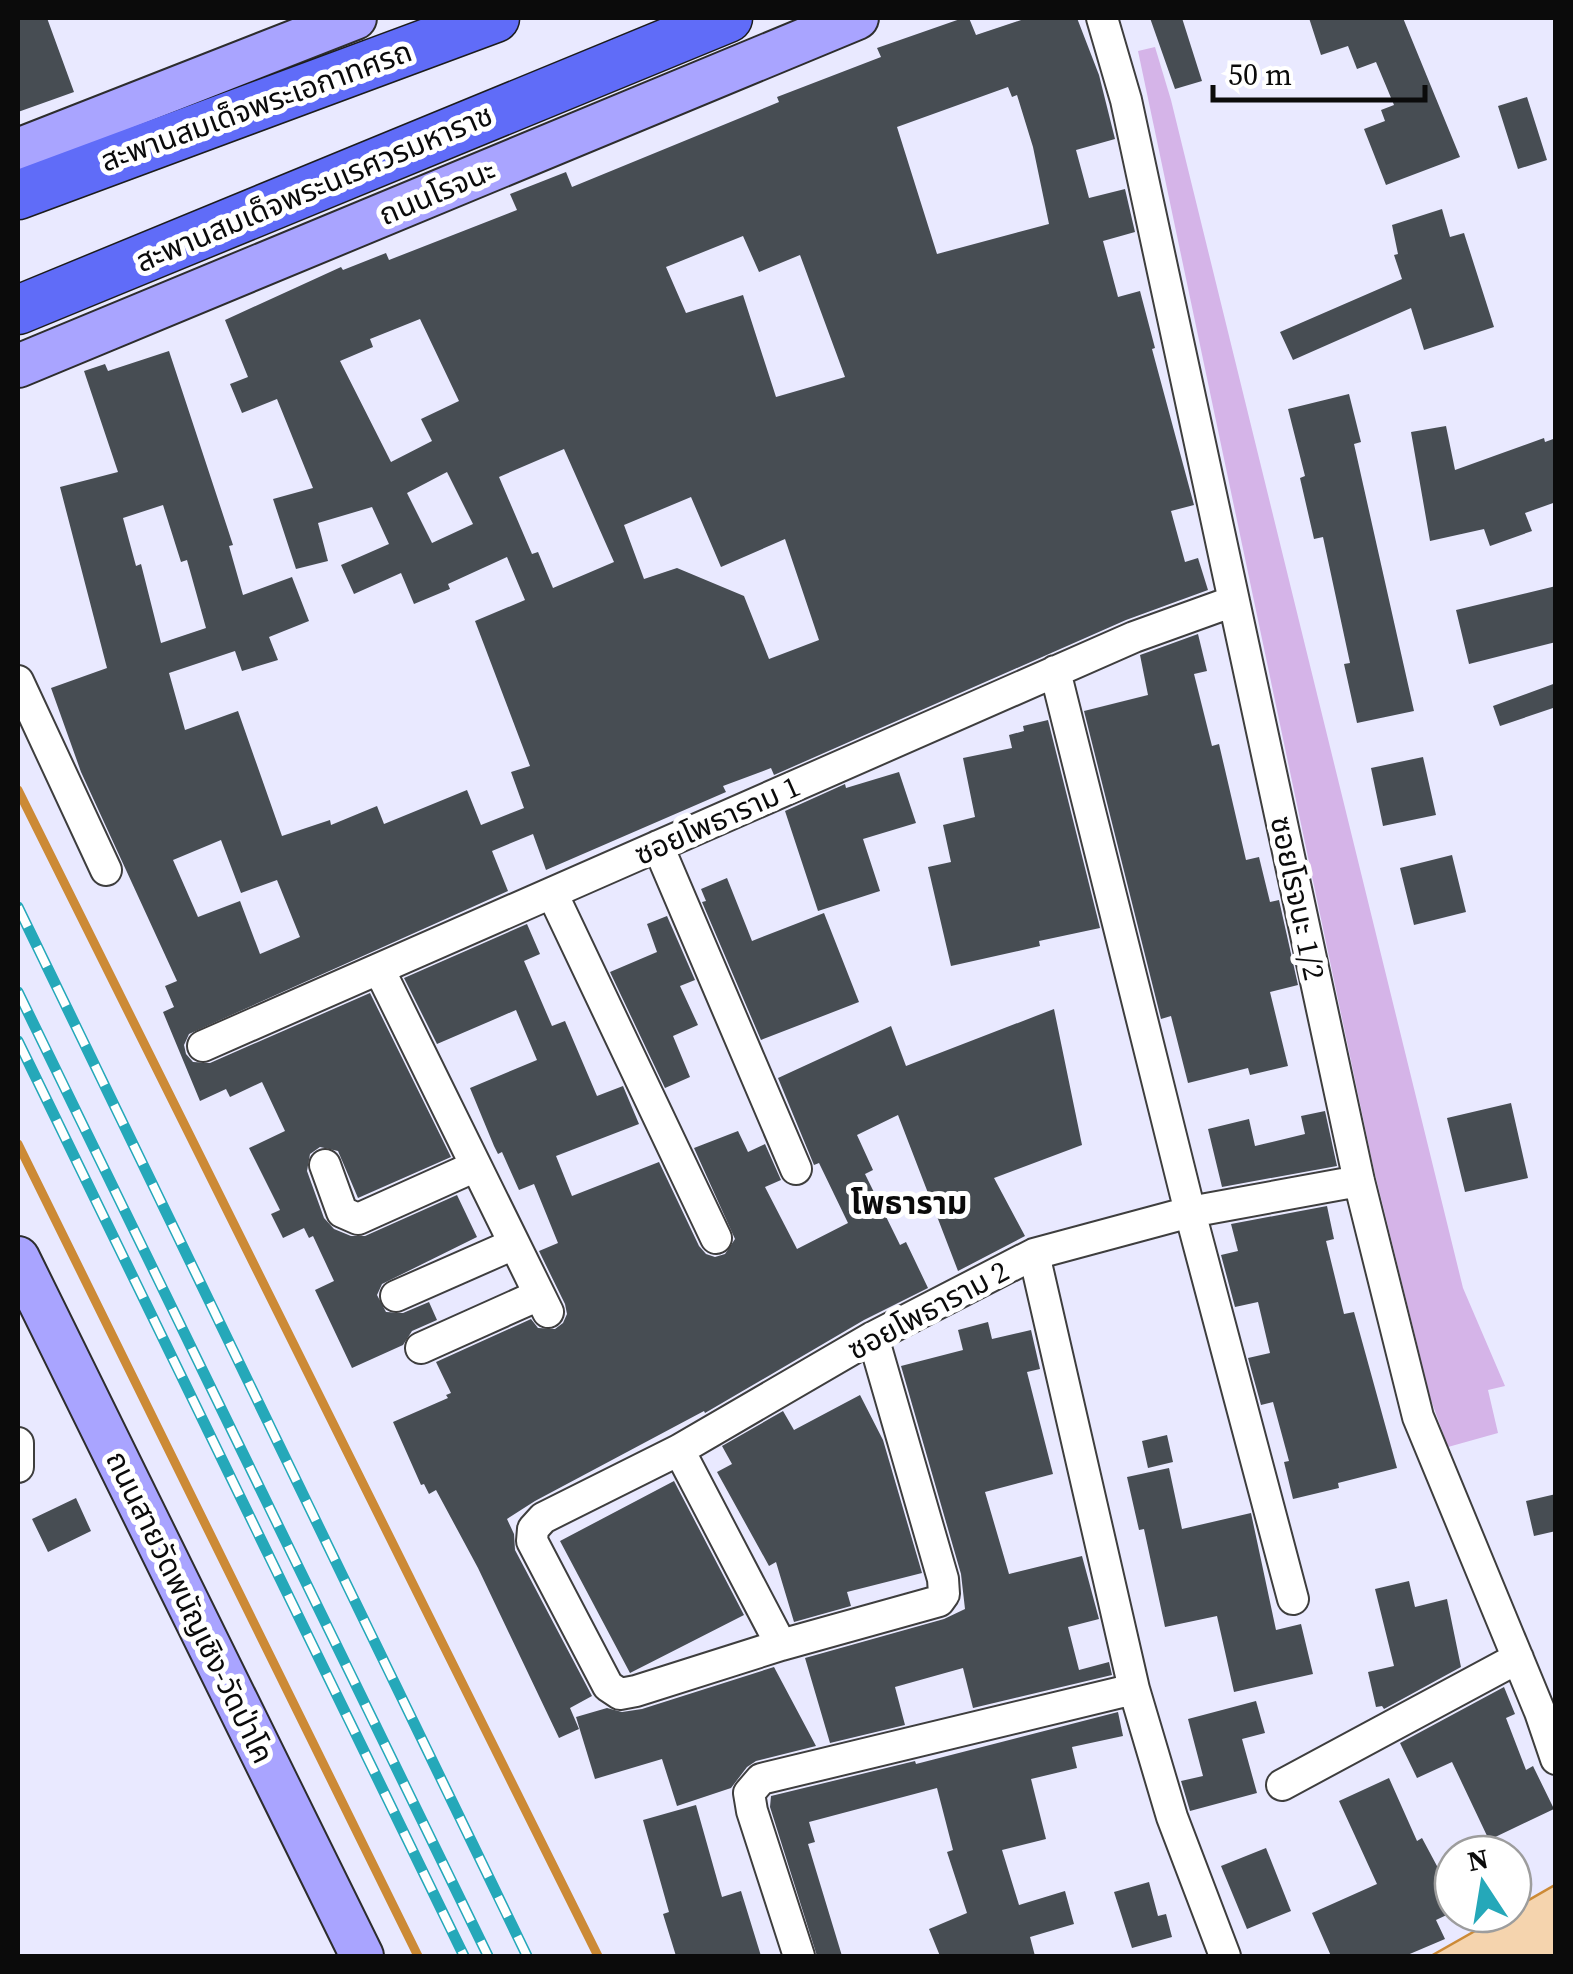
<svg xmlns="http://www.w3.org/2000/svg" width="1573" height="1974" viewBox="0 0 1573 1974" font-family="'Source Serif 4','Noto Sans Thai',serif">
  <style>
    .green { fill: #d5b4e8 }
    .water { fill: #f5d4ae; stroke: #cc8a36; stroke-width: 2.5 }
    .lines { fill: none; stroke-linecap: round; stroke-linejoin: round }
    .stream { stroke: #cc8a36; stroke-width: 9 }
    .building { fill: #474d53; fill-rule: evenodd }
    .minor-casing { stroke: #3e3e3e; stroke-width: 34 }
    .secondary-casing { stroke: #2d2d2d; stroke-width: 46 }
    .primary-casing { stroke: #1c1c1c; stroke-width: 51 }
    .minor { stroke: #fff; stroke-width: 30 }
    .secondary { stroke: #a9a4ff; stroke-width: 42 }
    .primary { stroke: #606cf8; stroke-width: 48 }
    .rail-casing { stroke: #25a8b9; stroke-width: 11 }
    .rail { stroke: #fff; stroke-width: 8; stroke-dasharray: 22; stroke-linecap: butt }
    .labels { text-anchor: middle; dominant-baseline: central; stroke-width: 10; stroke-linejoin: round; paint-order: stroke }
    .street-label { font-size: 30px; fill: #0b0b0b; stroke: #fff }
    .neighbourhood-label { font-size: 32px; font-weight: bold; fill: #0b0b0b; stroke: #fff }
  </style>
  <rect width="100%" height="100%" fill="#e9e9ff"/>
  <path class="green" d="M1155 47 1171 100 1463 1288 1505 1386 1488 1390 1498 1433 1448 1447 1431 1400 1374 1170 1138 51Z"/>
  <path class="water" d="M1555 1885V1956H1431L1505 1914H1513V1909Z"/>
  <g class="lines">
    <path class="stream" d="M18 790 598 1956
      M18 1144 418 1956"/>
  </g>
  <path class="building" d="M18 18H47L74 92 18 112Z
    M963 18H969L976 35 1027 18H1077L1099 75 1115 139 1076 150 1089 198 1125 189 1135 232 1103 241 1118 297 1140 291 1155 348 1152 349 1194 505 1171 511 1185 562 1198 558 1208 590 1126 620 774 775 771 768 723 786 726 792 546 870 533 834 492 851 508 891 189 1034 184 1045 186 1054 193 1062 210 1063 370 993 451 1157 358 1198 338 1151 320 1147 310 1154 307 1171 324 1218 334 1229 351 1236H365L457 1195 477 1237 382 1284 377 1295 386 1312 403 1313 429 1302 437 1320 412 1331 403 1345 352 1368 315 1290 334 1281 313 1236 309 1238 304 1228 283 1238 271 1214 280 1210 249 1148 285 1131 262 1082 230 1097 226 1089 200 1101 163 1012 174 1007 165 986 177 981 81 772 51 688 107 668 60 487 118 472 84 371 105 364 108 371 169 351 233 545 229 546 243 595 292 577 309 621 269 637 278 660 242 671 235 651 169 673 185 730 238 711 282 836 330 820 331 825 377 806 384 824 467 790 481 825 524 808 511 772 530 766 475 621 525 600 507 557 448 584 450 589 414 604 401 573 354 594 341 565 389 544 372 507 318 523 328 561 296 569 273 499 313 488 277 399 242 413 230 384 248 377 225 320 341 267 343 270 386 253 389 260 517 210 510 194 566 172 572 187 779 102 777 97 881 57 877 48ZM1008 87 1012 97 1017 95 1033 147 1049 224 937 254 897 127ZM743 236 759 272 800 255 845 377 776 397 743 295 686 313 666 267ZM420 319 459 401 421 419 432 441 391 462 340 361 373 347 370 339ZM564 449 614 562 553 588 538 552 532 554 499 477ZM447 472 473 524 432 543 407 493ZM691 497 721 567 785 539 819 640 769 659 744 596 677 568 644 579 624 525ZM163 505 181 562 187 560 206 628 161 643 141 564 136 566 123 518ZM221 840 241 893 277 880 300 937 260 954 240 901 198 917 173 860Z
    M1150 18H1182L1202 81 1175 89Z
    M1309 18H1403L1460 157 1386 185 1364 129 1385 121 1381 110 1394 105 1376 62 1357 69 1348 46 1321 55Z
    M1527 97 1547 160 1518 169 1498 106Z
    M1442 209 1450 237 1464 233 1494 327 1424 350 1411 308 1293 360 1280 332 1402 279 1394 255 1398 254 1392 225Z
    M1349 394 1361 442 1354 444 1414 711 1357 723 1344 664 1350 663 1323 537 1314 539 1300 478 1305 476 1288 409Z
    M1446 426 1455 470 1544 438 1545 442 1556 438V502L1525 513 1532 531 1490 546 1484 529 1430 541 1411 432Z
    M1556 586V642L1469 664 1456 610Z
    M1198 634 1207 671 1194 674 1212 746 1219 744 1246 860 1259 857 1270 902 1279 900 1298 985 1270 992 1288 1066 1250 1075 1248 1068 1188 1083 1171 1016 1161 1019 1084 711 1148 695 1140 655Z
    M1556 683V707L1500 726 1493 706Z
    M1048 720 1100 928 1039 941 1040 946 951 966 928 867 951 862 943 825 975 817 963 758 1012 748 1009 735 1024 731 1023 726Z
    M1423 757 1436 815 1383 826 1371 768Z
    M899 772 916 823 863 839 880 891 818 911 785 811 845 784 846 788Z
    M1452 855 1466 912 1414 925 1400 868Z
    M727 878 752 941 824 913 859 1002 761 1040 702 902 706 901 701 889Z
    M667 916 695 980 680 986 698 1025 673 1036 690 1077 665 1088 610 972 657 952 647 924Z
    M527 924 540 954 524 961 552 1026 565 1021 597 1096 623 1086 639 1124 556 1156 572 1196 659 1162 699 1246 706 1254 715 1257 725 1254 735 1239 694 1148 738 1131 748 1152 765 1144 781 1180 765 1187 797 1249 848 1223 819 1163 814 1165 778 1078 891 1026 906 1066 1054 1009 1082 1145 994 1178 1025 1236 958 1271 898 1115 857 1135 873 1170 865 1174 900 1245 906 1242 928 1288 864 1320 705 1413 704 1411 535 1501 507 1519 514 1534 515 1550 592 1696 570 1708 579 1729 559 1738 478 1568 436 1490 429 1494 424 1484 421 1485 393 1422 448 1398 446 1395 451 1393 436 1362 531 1319 538 1328 555 1329 563 1323 567 1314 565 1304 539 1251 558 1243 534 1184 519 1190 502 1152 498 1154 494 1146 470 1088 537 1060 516 1010 437 1044 404 978Z
    M1511 1103 1528 1178 1465 1192 1447 1118Z
    M1325 1111 1337 1166 1222 1187 1208 1129 1249 1119 1255 1146 1305 1134 1301 1116Z
    M1327 1206 1334 1239 1326 1241 1344 1314 1354 1312 1397 1468 1338 1483 1339 1488 1293 1499 1284 1462 1289 1461 1273 1402 1261 1405 1248 1358 1270 1353 1258 1302 1235 1307 1221 1255 1238 1251 1231 1224Z
    M988 1322 992 1339 1031 1330 1040 1369 1027 1372 1053 1474 985 1492 1009 1574 1082 1556 1099 1619 1068 1627 1079 1670 1109 1662 1112 1675 973 1708 963 1668 895 1687 905 1725 830 1743 805 1658 944 1619 965 1609 961 1574 901 1366 963 1350 958 1330Z
    M860 1395 883 1440 922 1573 847 1592 851 1606 794 1622 776 1562 769 1566 717 1472 732 1464 722 1446 783 1411 794 1430Z
    M1167 1435 1173 1462 1148 1468 1142 1441Z
    M1169 1468 1182 1529 1251 1513 1276 1630 1301 1624 1313 1674 1234 1692 1217 1616 1165 1627 1144 1529 1139 1530 1127 1477Z
    M674 1481 744 1615 630 1673 560 1541Z
    M1556 1494V1531L1534 1536 1526 1501Z
    M76 1498 91 1531 48 1552 32 1519Z
    M1409 1581 1415 1607 1447 1599 1461 1667 1384 1709 1382 1706 1376 1707 1368 1672 1394 1666 1375 1589Z
    M774 1667 816 1746 756 1761 747 1767 731 1788 677 1806 662 1759 595 1779 576 1717 607 1708 622 1712 642 1709Z
    M1504 1687 1515 1714 1506 1718 1526 1770 1533 1766 1554 1809 1489 1840 1452 1762 1417 1778 1400 1743Z
    M1256 1701 1265 1733 1242 1739 1257 1793 1190 1811 1181 1781 1203 1776 1188 1719Z
    M1118 1712 1123 1736 1072 1747 1077 1768 1031 1779 1046 1839 1002 1850 1019 1905 1065 1891 1074 1924 1030 1937 1035 1956H940L929 1929 967 1913 947 1852 953 1850 937 1788 809 1822 815 1842 808 1844 842 1956H817L770 1807 771 1796 915 1761 916 1764Z
    M1389 1778 1417 1841 1422 1838 1453 1896V1912L1436 1920 1445 1939 1405 1956H1331L1312 1913 1377 1884 1339 1801Z
    M696 1805 722 1897 741 1891 761 1956H676L663 1914 669 1912 643 1820Z
    M1266 1848 1291 1911 1247 1929 1221 1866Z
    M1149 1882 1158 1916 1166 1914 1172 1937 1132 1948 1114 1892Z"/>
  <g class="lines">
    <g class="minor-casing">
      <path id="minor" d="M1102 18 1126 100 1359 1181 1418 1417 1540 1712 1556 1759
        M1055 671 1190 1212 1293 1599
        M18 681 106 870
        M658 846 796 1169
        M552 893 716 1238
        M379 969 548 1312
        M203 1046 1134 637 1234 601
        M325 1165 342 1212 358 1219 476 1166
        M1034 1254 1134 1689 1172 1817 1225 1956
        M396 1296 514 1244
        M873 1337 943 1579 944 1594 939 1601 781 1645 636 1691 620 1694 608 1686 532 1541 533 1529 543 1518 679 1450 873 1337 1034 1254 1190 1212 1359 1181
        M421 1348 539 1295
        M18 1443V1467
        M679 1450 781 1645
        M1282 1785 1518 1658
        M799 1956 752 1811 749 1793 761 1779 1134 1689"/>
    </g>
    <g class="secondary-casing">
      <path id="secondary" d="M18 150 355 18
        M18 366 857 18
        M18 1258 362 1956"/>
    </g>
    <g class="primary-casing">
      <path id="primary" d="M18 195 495 18
        M18 310 728 18"/>
    </g>
    <use href="#minor" class="minor"/>
    <use href="#secondary" class="secondary"/>
    <use href="#primary" class="primary"/>
    <g class="rail-casing">
      <path id="rail" d="M18 907 527 1956
        M18 992 488 1956
        M18 1041 464 1956"/>
    </g>
    <use href="#rail" class="rail"/>
  </g>
  <g class="labels">
    <g class="street-label">
      <text transform="translate(256 106) rotate(-20)">สะพานสมเด็จพระเอกาทศรถ</text>
      <text transform="translate(314 188) rotate(-23)">สะพานสมเด็จพระนเรศวรมหาราช</text>
      <text transform="translate(437 192) rotate(-23)">ถนนโรจนะ</text>
      <text transform="translate(717 820) rotate(-24)">ซอยโพธาราม 1</text>
      <text transform="translate(1298 898) rotate(78)">ซอยโรจนะ 1/2</text>
      <text transform="translate(928 1310) rotate(-28)">ซอยโพธาราม 2</text>
      <text transform="translate(190 1607) rotate(64)">ถนนสายวัดพนัญเชิง-วัดป่าโค</text>
    </g>
    <g class="neighbourhood-label">
      <text x="909" y="1203">โพธาราม</text>
    </g>
  </g>
  <rect width="1573" height="1974" fill="none" stroke="#0b0b0b" stroke-width="40"/>
  <g transform="translate(1483 1884) rotate(348)"><circle r="48" fill="#ffffff" stroke="#9d9d9d" stroke-width="2.5"/>
  <path d="M0-8L18 38L0 25L-18 38Z" fill="#25a8b9"/>
  <text y="-15" font-size="28" font-weight="bold" text-anchor="middle" fill="#0b0b0b">N</text>
  </g>
  <path d="M1213 85v15h212v-15" fill="none" stroke="#0b0b0b" stroke-width="5"/>
  <text x="1228" y="85" font-size="30" fill="#0b0b0b" stroke="#ffffff" stroke-width="8" paint-order="stroke">50 m</text>
</svg>
